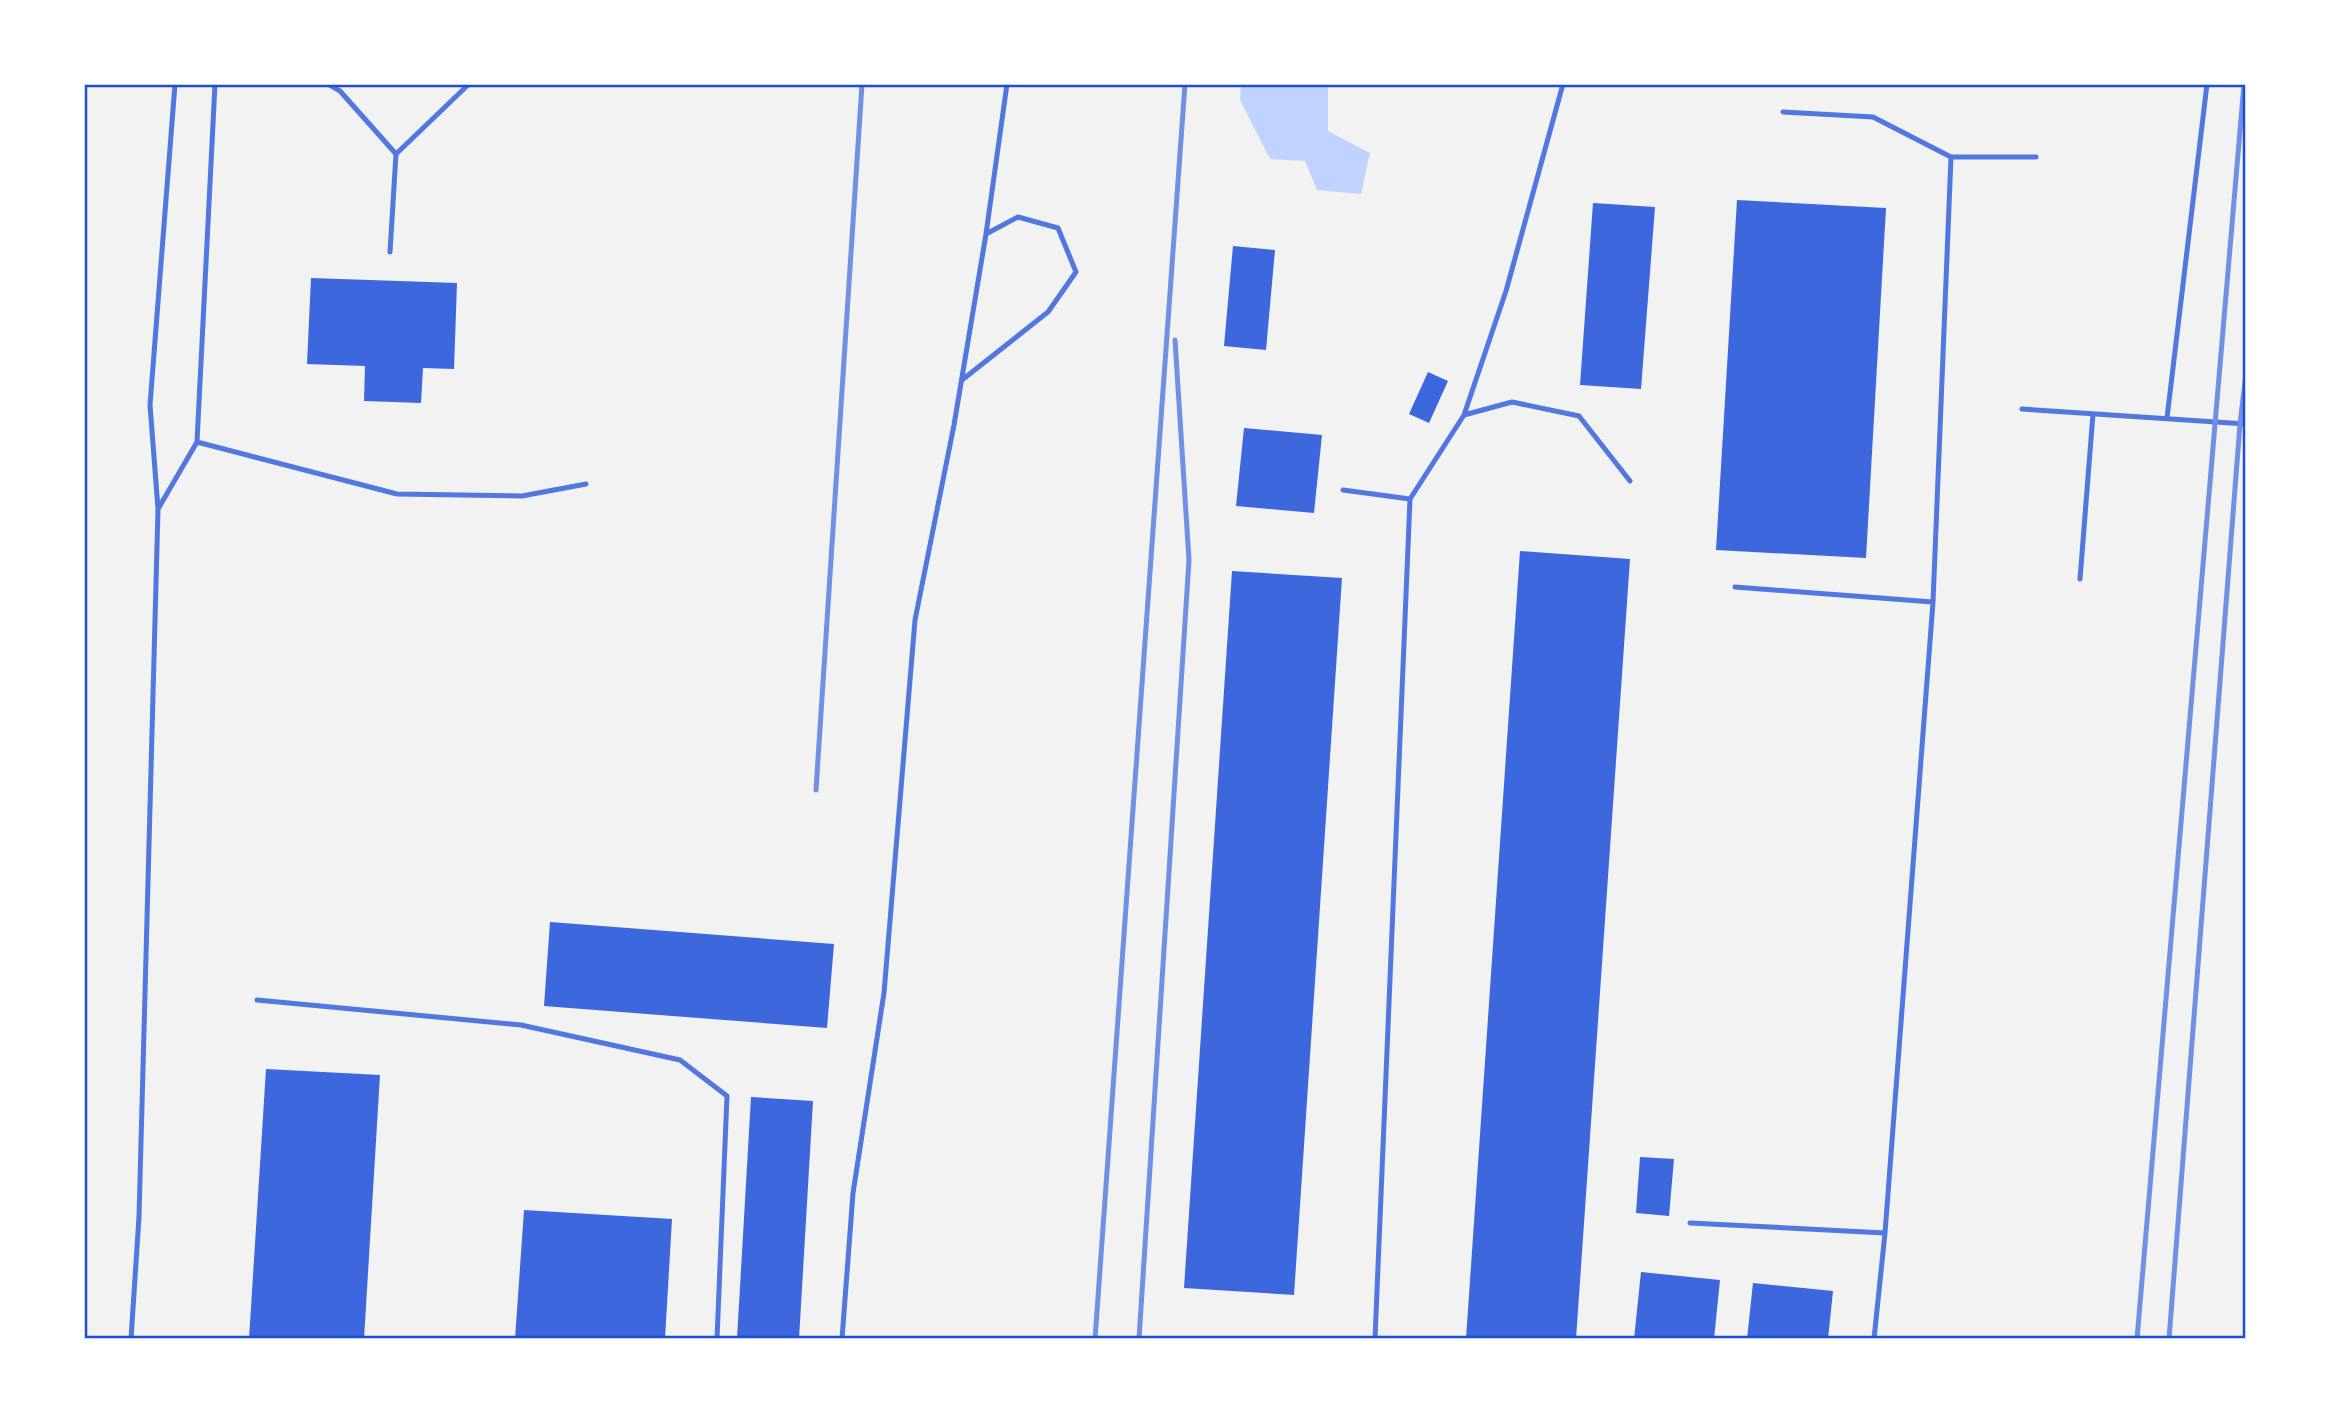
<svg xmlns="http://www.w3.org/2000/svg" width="2330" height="1423" viewBox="0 0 2330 1423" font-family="Inter,sans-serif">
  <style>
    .water { fill: #bfd3fe }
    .building { fill: #3d67dc }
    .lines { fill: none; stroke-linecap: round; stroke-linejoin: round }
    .service { stroke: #5277de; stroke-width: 5 }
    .rail { stroke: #7290e2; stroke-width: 5 }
    .neatline { fill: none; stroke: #1d4ed8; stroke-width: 2.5 }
  </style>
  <rect width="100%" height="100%" fill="#f2f2f2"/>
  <path class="water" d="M1241 84H1328V131L1370 153 1361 194 1317 190 1305 161 1270 159 1240 100Z"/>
  <path class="building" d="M1737 200 1886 208 1866 558 1716 550Z
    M1593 203 1655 207 1641 389 1580 385Z
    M1233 246 1275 250 1266 350 1224 346Z
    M311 278 457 283 454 369 423 368 421 403 364 401 365 366 307 364Z
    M1428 372 1448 381 1429 423 1409 414Z
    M1244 428 1322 435 1314 513 1236 506Z
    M1520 551 1630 559 1576 1339H1466Z
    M1232 571 1342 578 1294 1295 1184 1288Z
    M550 922 834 944 827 1028 544 1006Z
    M266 1069 380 1075 364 1339H249Z
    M751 1097 813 1101 799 1339H737Z
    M1640 1157 1674 1159 1669 1216 1636 1213Z
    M524 1210 672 1219 665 1339H515Z
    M1641 1272 1720 1280 1714 1339H1634Z
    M1753 1283 1833 1291 1828 1339H1747Z"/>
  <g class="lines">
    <path class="service" d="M328 84 340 91 396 154
      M1783 112 1873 117 1951 157H2036
      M390 252 396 154 469 84
      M962 380 1048 312 1076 272 1058 228 1018 217 986 234
      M2022 409 2246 424
      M1464 415 1512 402 1579 416 1630 481
      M2167 418 2207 84
      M197 442 397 494 522 496 586 484
      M1343 490 1410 499
      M158 509 150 405 175 84
      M2080 579 2093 414
      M1735 587 1933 602
      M257 1000 521 1025 680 1060 727 1096 717 1339
      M1690 1223 1885 1233
      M131 1339 139 1217 158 509 197 442 215 84
      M842 1339 853 1193 884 993 915 620 954 425 986 234 1007 84
      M1375 1339 1410 499 1464 415 1506 291 1563 84
      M1874 1339 1885 1233 1933 602 1951 157"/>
    <path class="rail" d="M816 790 862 84
      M1095 1339 1185 84
      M1139 1339 1189 560 1175 340
      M2137 1339 2244 84
      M2169 1339 2240 424 2246 373"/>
  </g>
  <rect width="2330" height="1423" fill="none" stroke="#ffffff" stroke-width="172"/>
  <rect x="86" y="86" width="2158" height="1251" class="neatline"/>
</svg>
